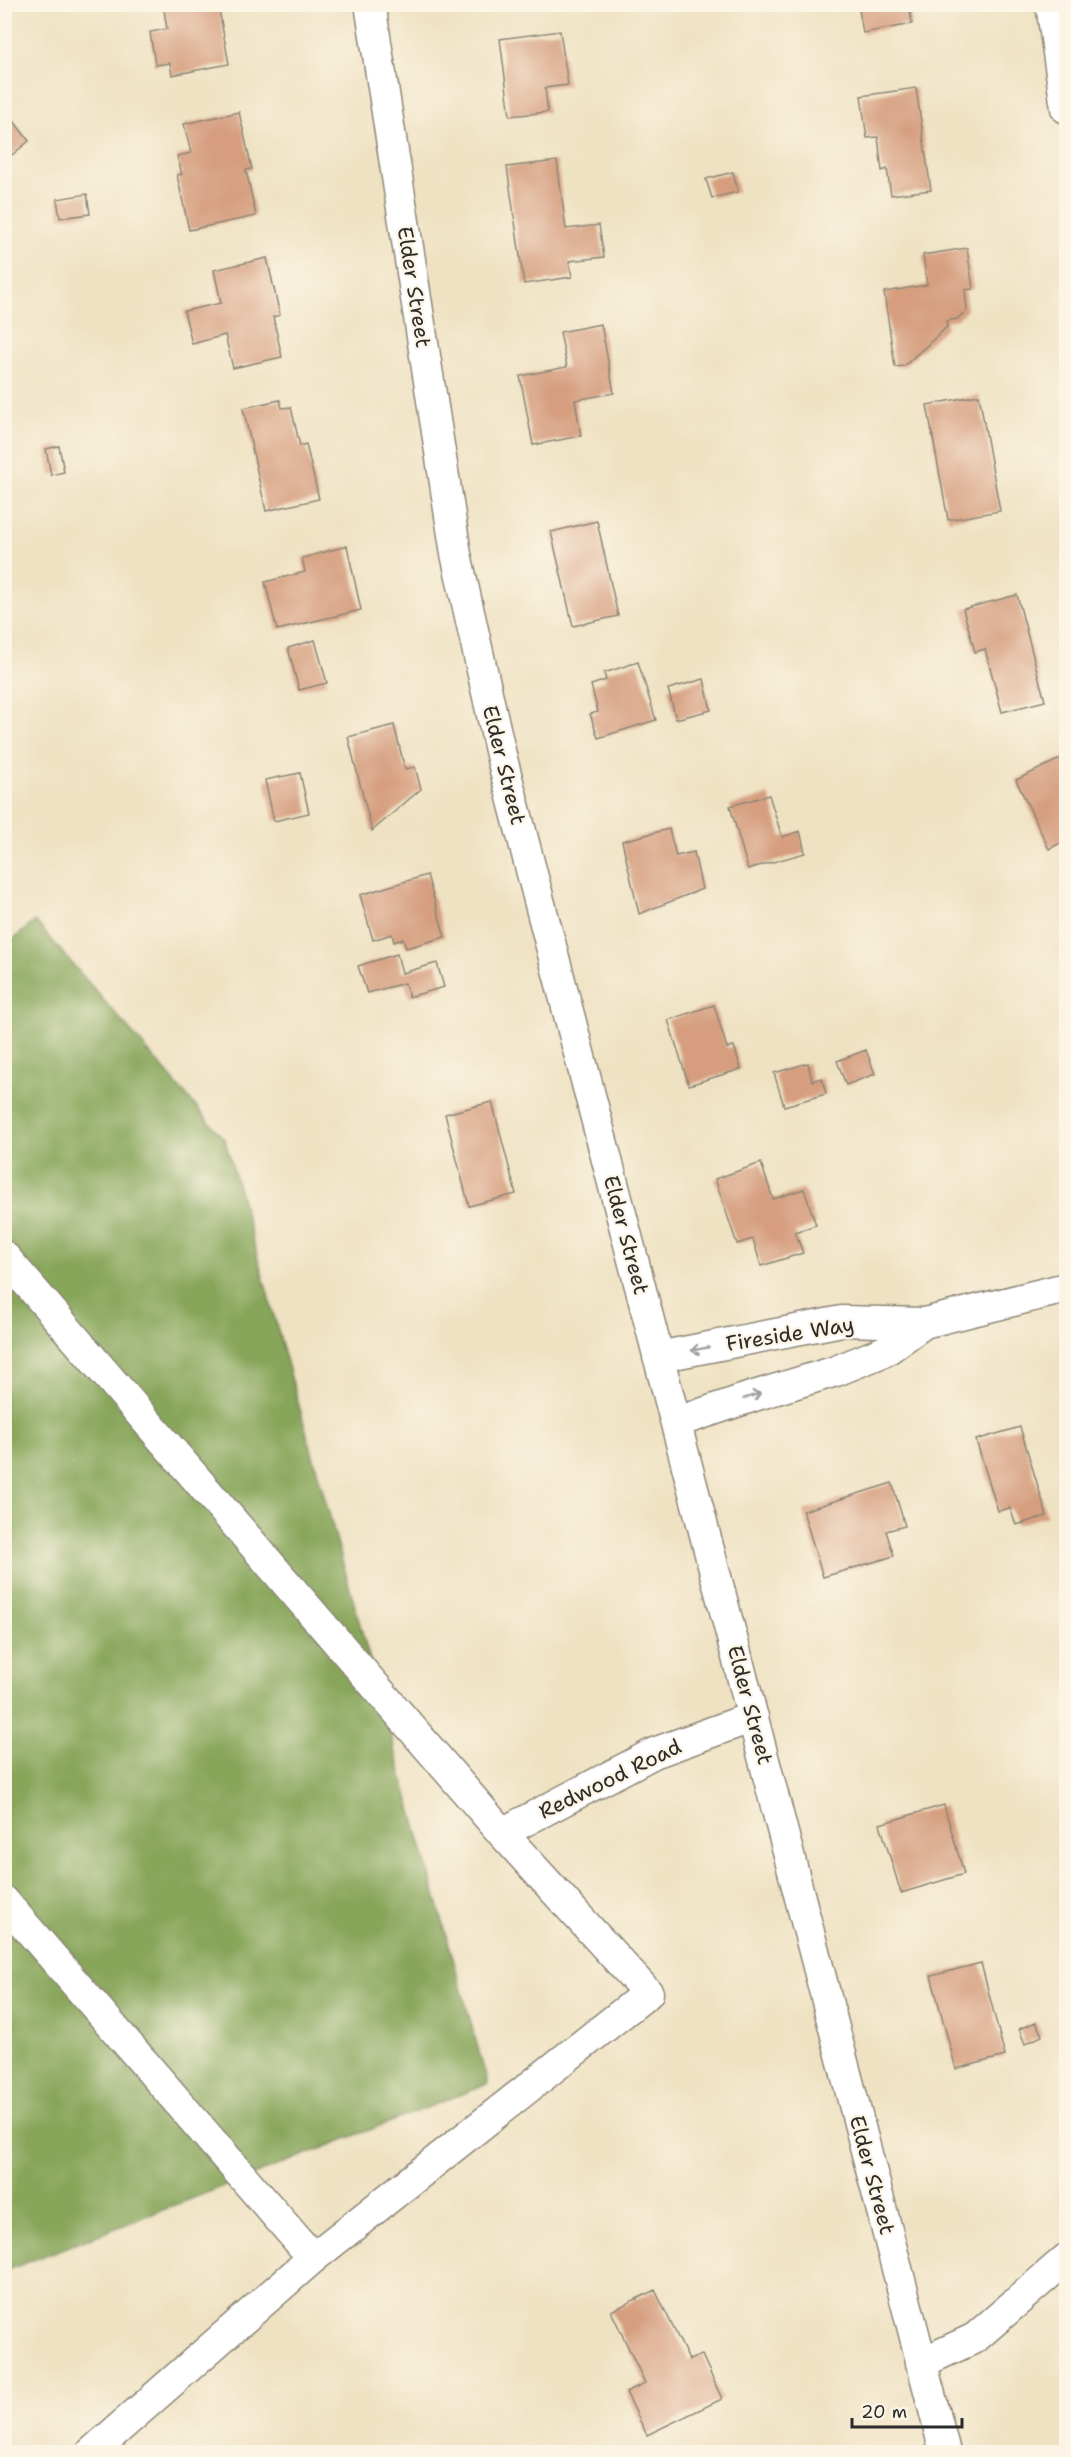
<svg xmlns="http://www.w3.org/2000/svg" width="1071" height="2457" viewBox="0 0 1071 2457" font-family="'Shantell Sans',sans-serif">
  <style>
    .forest { fill: #87a65a; stroke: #596842; stroke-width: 1.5 }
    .building { fill: #d69e7f }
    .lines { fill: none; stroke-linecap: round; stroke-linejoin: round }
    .street-casing { stroke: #8d8677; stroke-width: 33 }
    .street { stroke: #fff; stroke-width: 30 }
    .oneway { stroke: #a0a0a0 }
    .labels { text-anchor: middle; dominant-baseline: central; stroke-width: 4.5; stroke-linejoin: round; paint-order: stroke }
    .street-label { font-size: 21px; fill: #2b2b2b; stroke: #fcf5e5 }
  </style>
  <rect width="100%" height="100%" fill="#fcf5e5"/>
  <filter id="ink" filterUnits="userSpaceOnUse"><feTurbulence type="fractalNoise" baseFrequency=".0167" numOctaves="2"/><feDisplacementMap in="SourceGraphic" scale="12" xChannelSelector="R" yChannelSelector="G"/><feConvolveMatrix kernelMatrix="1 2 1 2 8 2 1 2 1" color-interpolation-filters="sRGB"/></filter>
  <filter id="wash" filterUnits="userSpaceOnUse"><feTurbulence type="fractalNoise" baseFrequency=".008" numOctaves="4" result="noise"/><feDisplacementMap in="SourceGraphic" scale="24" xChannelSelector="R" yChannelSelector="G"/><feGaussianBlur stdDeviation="1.35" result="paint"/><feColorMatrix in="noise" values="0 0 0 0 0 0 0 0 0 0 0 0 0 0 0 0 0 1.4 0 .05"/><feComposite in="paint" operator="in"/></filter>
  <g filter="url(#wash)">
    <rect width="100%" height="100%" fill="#efe2c3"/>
    <path class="forest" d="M35 921 225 1140 488 2084 5 2271 4 947Z"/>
    <g id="blocks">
      <path class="building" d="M163 4H218L229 64 172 75 170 63 155 65 150 32 167 29Z
        M858 4H909L912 24 863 33Z
        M560 31 568 85 545 88 548 112 510 116 500 39Z
        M916 88 931 190 891 195 887 169 882 171 878 137 867 138 861 96Z
        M239 112 252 169 246 170 256 216 189 230 177 175 182 174 177 156 191 153 184 124Z
        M10 116 29 141 12 155 4 145V120Z
        M557 161 566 229 599 225 604 257 569 261 572 277 524 284 507 167Z
        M733 172 738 192 712 198 706 179Z
        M87 194 90 214 60 218 57 199Z
        M967 248 973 289 965 290 967 310 957 319 946 321 947 327 904 366 895 367 884 292 927 285 923 255Z
        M267 258 280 315 273 317 282 357 233 368 225 335 192 344 184 311 221 303 214 270Z
        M601 324 614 393 575 400 581 436 533 445 520 376 567 367 560 332Z
        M979 395 1000 511 948 520 927 405Z
        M280 400 282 408 291 407 300 446 306 444 319 499 266 511 243 408Z
        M59 446 64 472 51 475 46 449Z
        M597 521 618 616 573 626 551 532Z
        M347 546 361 610 277 630 265 582 305 572 302 558Z
        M1017 595 1045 701 1002 712 985 649 975 652 963 609Z
        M315 640 327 683 299 690 288 648Z
        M638 662 656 720 598 738 590 714 598 712 591 685 606 680 604 673Z
        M704 679 711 710 676 719 668 689Z
        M394 725 405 769 415 767 421 789 372 831 348 737Z
        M1064 757 1066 763V840L1049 849 1016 780Z
        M300 773 309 813 274 821 265 780Z
        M769 795 782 837 800 831 805 853 748 869 730 806Z
        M669 829 676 856 694 852 702 889 639 914 622 841Z
        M427 875 445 937 406 948 403 939 394 942 392 934 373 940 360 895Z
        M397 954 402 973 437 963 444 987 409 997 405 983 367 993 358 966Z
        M714 1005 727 1048 734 1046 741 1069 689 1085 668 1020Z
        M866 1050 875 1074 846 1085 837 1061Z
        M808 1063 812 1081 822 1078 826 1094 784 1106 774 1073Z
        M492 1102 516 1194 469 1206 445 1114Z
        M761 1163 773 1199 804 1189 816 1225 795 1232 803 1253 761 1266 753 1239 737 1244 715 1179Z
        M1020 1427 1047 1516 1016 1525 1010 1508 998 1511 976 1440Z
        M892 1483 905 1526 886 1531 894 1556 823 1577 803 1511Z
        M944 1805 964 1874 901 1893 880 1824Z
        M981 1963 1005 2056 956 2069 931 1976Z
        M1036 2022 1042 2036 1025 2044 1019 2029Z
        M655 2290 689 2360 702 2355 722 2399 647 2435 626 2392 645 2383 611 2311Z"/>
    </g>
  </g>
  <g filter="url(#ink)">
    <use href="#blocks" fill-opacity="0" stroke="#8d8677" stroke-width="1.5"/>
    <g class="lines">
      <g class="street-casing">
        <path id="street" d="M370 4 456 554 501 755 945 2452
          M1051 4 1066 108
          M4 1256 502 1833 648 1993 313 2258 4 1901
          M658 1357 842 1321 924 1323 1066 1288
          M677 1422 754 1396 836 1371 885 1351 924 1323
          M502 1833 654 1753 753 1717
          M921 2363 975 2338 1066 2259
          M92 2452 313 2258"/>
      </g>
      <use href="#street" class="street"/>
    </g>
    <defs><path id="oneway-shaft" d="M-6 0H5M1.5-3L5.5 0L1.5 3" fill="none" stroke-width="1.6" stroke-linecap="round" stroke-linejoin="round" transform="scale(1.5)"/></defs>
    <g class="oneway">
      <use href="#oneway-shaft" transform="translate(700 1349) rotate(169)"/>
      <use href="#oneway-shaft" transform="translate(752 1396) rotate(-18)"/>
    </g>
  </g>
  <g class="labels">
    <g class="street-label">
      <text transform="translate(414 287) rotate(81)">Elder Street</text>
      <text transform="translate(504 765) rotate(76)">Elder Street</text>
      <text transform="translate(626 1235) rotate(75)">Elder Street</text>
      <text transform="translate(790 1334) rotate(-9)">Fireside Way</text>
      <text transform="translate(750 1705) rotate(75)">Elder Street</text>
      <text transform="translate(610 1779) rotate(-26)">Redwood Road</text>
      <text transform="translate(872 2175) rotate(75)">Elder Street</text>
    </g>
  </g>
  <rect width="1071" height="2457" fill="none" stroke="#fcf5e5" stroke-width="24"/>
  <path d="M852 2418v9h110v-9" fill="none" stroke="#2b2b2b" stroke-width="3"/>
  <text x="861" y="2418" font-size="18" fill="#2b2b2b" stroke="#fcf5e5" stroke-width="4.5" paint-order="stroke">20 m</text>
</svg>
